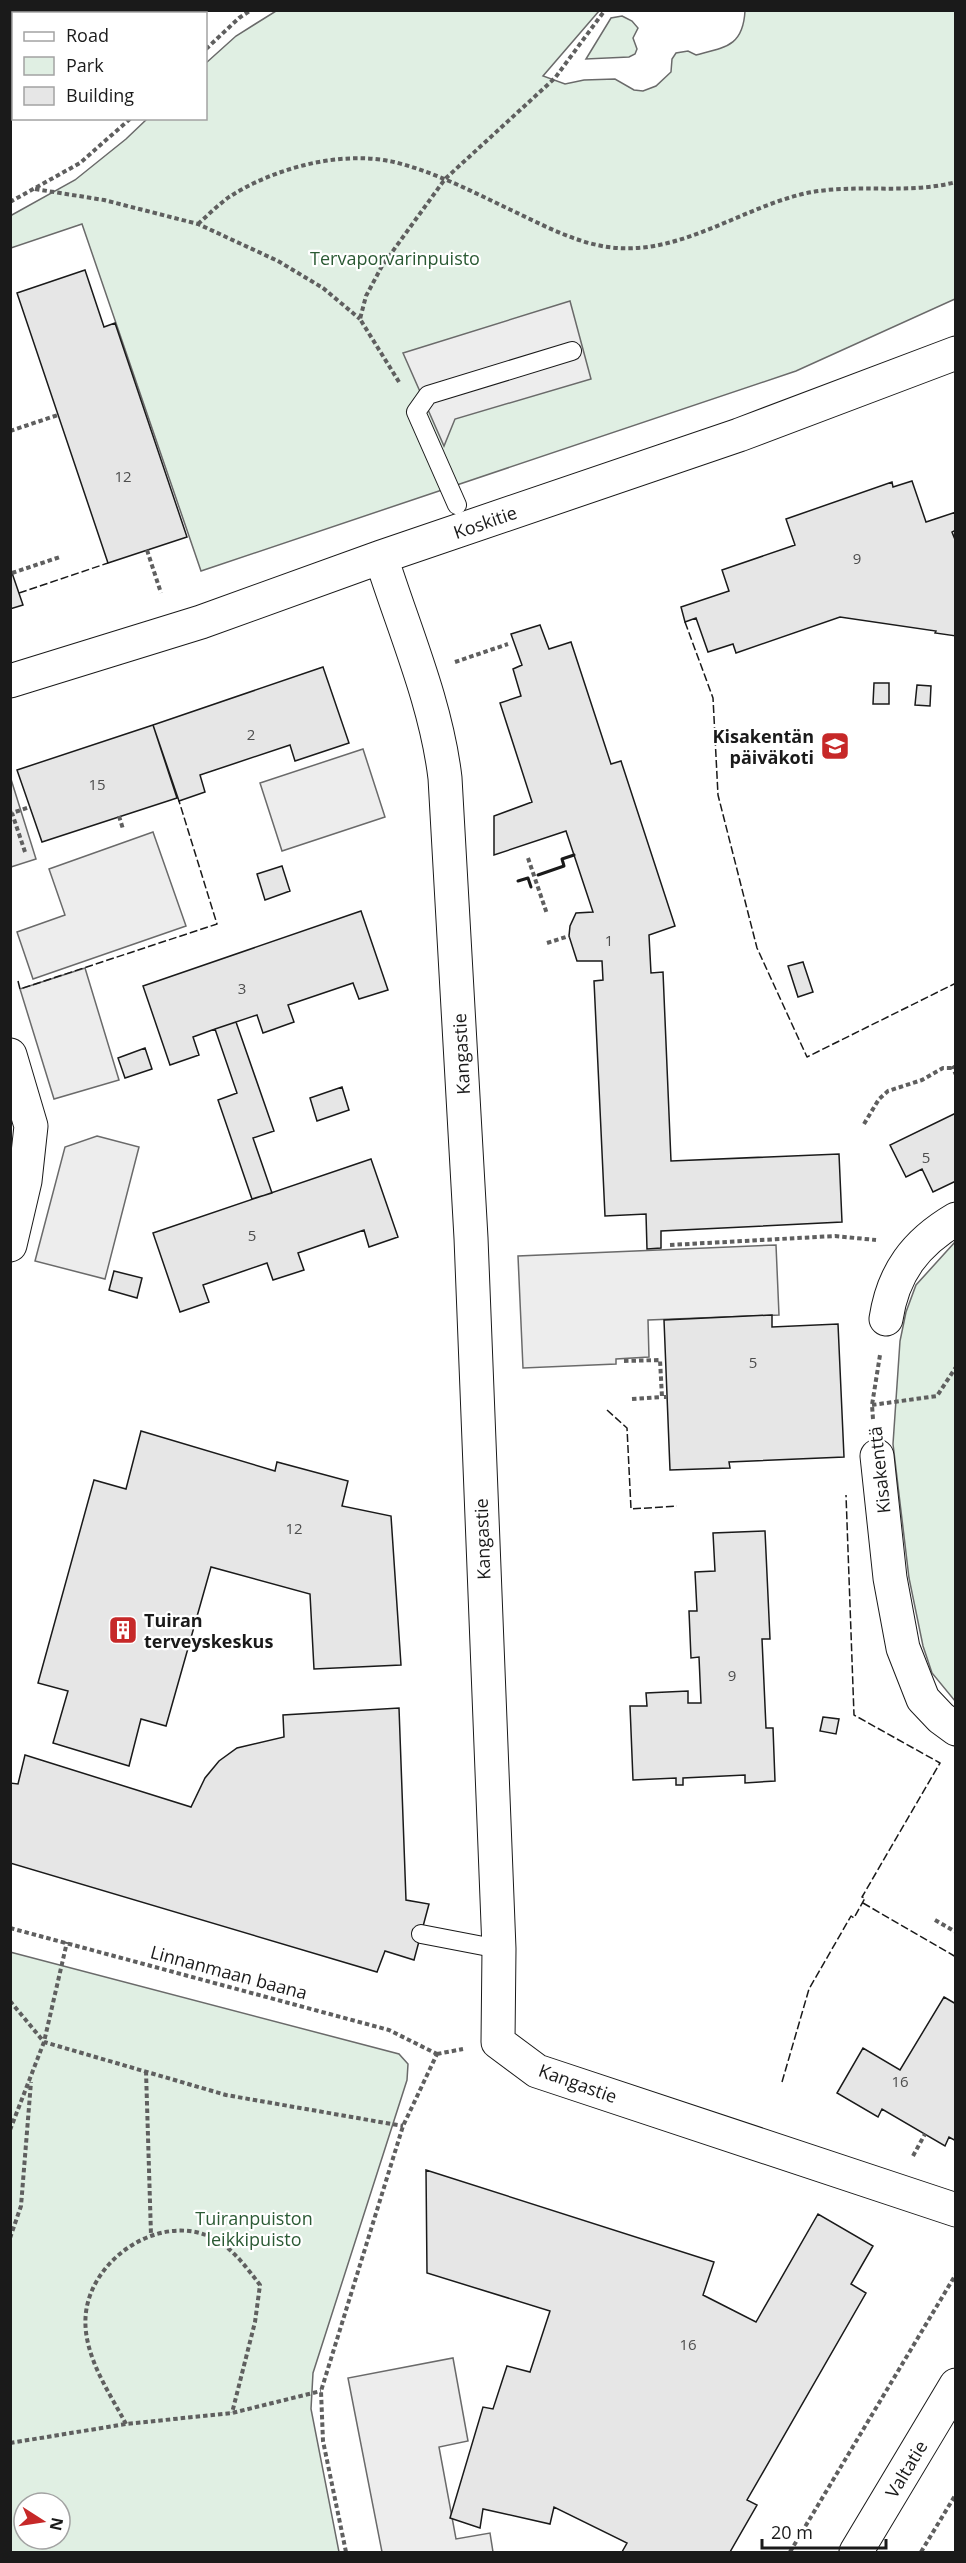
<svg xmlns="http://www.w3.org/2000/svg" width="966" height="2563" viewBox="0 0 966 2563" font-family="'Open Sans',sans-serif">
  <style>
    .green { fill: #e0efe3; stroke: #6a6a6a; stroke-width: 1.5; fill-rule: evenodd }
    .parking { fill: #ededed; stroke: #6a6a6a; stroke-width: 1.5 }
    .water { fill: #c6d2dc; stroke: #6a6a6a; stroke-width: 1.5 }
    .building { fill: #e6e6e6; stroke: #1a1a1a; stroke-width: 1.5 }
    .lines { fill: none; stroke-linecap: round; stroke-linejoin: round }
    .service-casing { stroke: #1a1a1a; stroke-width: 20 }
    .minor-casing { stroke: #1a1a1a; stroke-width: 35 }
    .tertiary-casing { stroke: #1a1a1a; stroke-width: 35 }
    .path { stroke: #5f5f5f; stroke-width: 4; stroke-dasharray: 4.5 3; stroke-linecap: butt }
    .service { stroke: #fff; stroke-width: 18 }
    .minor { stroke: #fff; stroke-width: 33 }
    .tertiary { stroke: #fff; stroke-width: 33 }
    .fence { stroke: #1a1a1a; stroke-width: 1.5; stroke-dasharray: 8 3; stroke-linecap: butt }
    .wall { stroke: #1a1a1a; stroke-width: 3 }
    .labels { text-anchor: middle; dominant-baseline: central; stroke-width: 4.5; stroke-linejoin: round; paint-order: stroke }
    .number-label { font-size: 15px; fill: #4d4d4d }
    .park-label { font-size: 18px; fill: #2b5a34; stroke: #fff }
    .street-label { font-size: 18px; fill: #1a1a1a; stroke: #fff }
    .poi-label { font-size: 18px; font-weight: bold; fill: #1a1a1a; stroke: #fff; text-anchor: end }
  </style>
  <rect width="100%" height="100%" fill="#fff"/>
  <path class="green" d="M276 11H599L543 76 565 84 584 80 615 79 634 90 643 91 656 86 671 72 672 59 676 53 688 51 696 55C726 47 743 46 745 11H955V299L796 371 201 571 82 224 11 248 10 216 75 180 126 139 147 119 206 118V63L236 36Z
    M622 16 632 21 638 28 633 38 637 49 635 54 629 57 586 59 611 18Z
    M955 1242V1701L932 1673 923 1646 909 1578 893 1444 900 1341 906 1312 916 1285Z
    M10 1952 399 2054 408 2064 407 2080 313 2373 311 2409 339 2552H11ZM24 2503H60V2539H24Z"/>
  <path class="parking" d="M570 301 591 379 455 419 444 446 403 353Z
    M363 749 385 817 282 851 260 783Z
    M10 776 36 859 11 867H10Z
    M153 832 186 926 33 979 17 932 65 915 49 869Z
    M85 968 119 1080 54 1099 20 989Z
    M97 1136 139 1147 105 1279 35 1261 65 1147Z
    M776 1245 779 1315 648 1320 649 1357 616 1359V1364L523 1368 518 1256Z
    M453 2358 468 2441 439 2447 456 2539 490 2533 493 2552H382L348 2378Z"/>
  <path class="water" d="M11 10H90V11L87 14H14L13 63 11 64Z"/>
  <path class="building" d="M85 270 104 327 115 323 187 537 108 563 17 293Z
    M912 481 926 522 956 512V530L952 532 956 542V636L935 633 936 631 840 617 736 653 733 644 708 652 696 618 685 622 681 607 729 591 722 570 795 545 786 519 892 482 893 487Z
    M10 567 23 605 10 609Z
    M540 625 549 649 571 642 611 764 621 761 675 926 649 935 651 973 663 972 671 1161 839 1154 842 1222 661 1231V1248L647 1249 646 1214 605 1216 594 981 603 980 602 961H577L569 936 570 926 576 913 593 912 566 831 494 855V816L532 802 500 703 521 696 513 669 522 665 511 634Z
    M323 667 349 743 295 761 290 745 200 775 205 792 179 801 153 725Z
    M874 683H889V704H873Z
    M917 685 931 686 930 706 915 705Z
    M153 725 177 798 42 842 17 770Z
    M282 866 290 891 265 900 257 874Z
    M361 911 388 990 359 999 353 983 288 1005 294 1022 263 1033 257 1015 215 1029 193 1037 199 1055 170 1065 143 986Z
    M803 962 813 992 798 997 788 966Z
    M236 1022 274 1131 253 1138 272 1193 252 1199 218 1100 237 1093 215 1029Z
    M145 1048 152 1069 125 1078 118 1058Z
    M342 1087 349 1110 317 1121 310 1098Z
    M956 1113V1181L933 1192 922 1169 906 1177 890 1145Z
    M371 1159 398 1237 369 1247 364 1230 298 1253 304 1270 273 1280 267 1263 203 1285 209 1302 180 1312 153 1233Z
    M114 1271 142 1278 137 1298 109 1290Z
    M772 1315V1327L838 1324 844 1457 729 1462 730 1468 670 1470 664 1320Z
    M141 1431 275 1471 277 1462 348 1481 342 1506 391 1516 401 1665 314 1669 310 1594 211 1567 166 1726 141 1719 129 1766 53 1743 68 1691 38 1683 94 1480 126 1489Z
    M765 1531 770 1639H762L766 1728H773L775 1781 745 1783V1775L683 1778V1785H676V1778L633 1780 630 1706H647L646 1693 688 1691V1703H701L699 1657 691 1658 689 1611H697L695 1572 715 1571 713 1533Z
    M399 1708 406 1900 429 1904 414 1960 385 1951 377 1972 10 1863V1783L18 1784 25 1755 191 1807 205 1778 219 1761 237 1748 284 1737 283 1715Z
    M823 1717 839 1719 836 1734 820 1731Z
    M944 1997 956 2004V2141L949 2137 945 2146 882 2109 878 2117 837 2093 863 2048 900 2070Z
    M426 2170 714 2262 703 2295 756 2322 818 2214 873 2246 851 2284 866 2293 747 2500 757 2505 730 2552H622L627 2543 554 2507 550 2524 483 2509 480 2528 450 2518 483 2407 493 2409 507 2366 530 2372 550 2311 427 2273Z"/>
  <g class="lines">
    <g class="service-casing">
      <path id="service" d="M457 505 416 412 428 395 572 351
        M421 1934 499 1949"/>
    </g>
    <g class="minor-casing">
      <path id="minor" d="M381 557C404 630 436 702 445 778L471 1238 499 1949 498 2042 537 2071 956 2210
        M10 681 201 622 381 557 739 435 956 353
        M10 1055 31 1126 25 1181 10 1245
        M886 1319C893 1273 915 1243 956 1219
        M877 1456 890 1578 903 1648 923 1699 941 1718 956 1729"/>
    </g>
    <g class="tertiary-casing">
      <path id="tertiary" d="M856 2552 956 2385"/>
    </g>
    <path class="path" d="M206 49 239 18 251 10
      M35 189 104 200 198 224 278 261 323 288 360 319
      M10 202 80 163 131 118
      M198 224C208 215 218 205 229 197 274 168 341 150 394 162 435 172 473 192 511 210 545 226 579 245 617 248 684 253 743 207 807 193 856 183 907 195 956 182
      M399 382 360 319 366 296 382 266 445 179 555 78 605 10
      M10 431 58 415
      M147 550 161 593
      M12 573 60 557
      M455 662 508 644
      M119 816 123 829
      M25 852 12 813 30 807
      M528 858 547 914
      M547 943 569 936
      M956 1066 953 1068 956 1075
      M864 1124 879 1099 888 1091 922 1080 943 1068H953
      M670 1245 835 1236 876 1240
      M624 1361 660 1360 662 1397H667
      M632 1399 661 1397
      M872 1405 937 1396 956 1367
      M873 1419 872 1405 880 1355
      M935 1920 956 1932
      M10 1928 389 2030 437 2054
      M10 2001 44 2042 226 2095 403 2126
      M437 2054 463 2049
      M146 2071 151 2235
      M10 2130 44 2042 67 1942
      M913 2156 925 2134
      M10 2238 21 2206 31 2082
      M126 2424C108 2390 81 2352 86 2312 93 2257 162 2211 215 2239 234 2250 247 2268 260 2285L255 2322 232 2413
      M10 2443 126 2424 232 2413 321 2391
      M346 2552 323 2441 321 2391 403 2126 437 2054
      M790 2552 956 2274
      M921 2552 956 2494"/>
    <use href="#service" class="service"/>
    <use href="#minor" class="minor"/>
    <use href="#tertiary" class="tertiary"/>
    <path class="fence" d="M19 593 108 563
      M685 622 713 698 718 795 757 948 807 1057 956 983
      M18 981 20 989 217 924 179 801
      M607 1410 627 1428 631 1509 677 1506
      M863 1903 956 1957
      M782 2082 809 1989 851 1916 854 1918 865 1898 862 1897 940 1763 854 1715 846 1495"/>
    <path class="wall" d="M538 875 564 866 562 859 574 855
      M518 881 528 878 531 887"/>
  </g>
  <defs>
    <g id="school-square" transform="scale(1.5)"><rect x="-9" y="-9" width="18" height="18" rx="4" fill="#c62828" stroke="#fff"/><path d="M0-5L7-2L0 1L-7-2ZM-4 1L0 2.5L4 1V4Q0 6-4 4Z" fill="#fff"/></g>
    <g id="building-square" transform="scale(1.5)"><rect x="-9" y="-9" width="18" height="18" rx="4" fill="#c62828" stroke="#fff"/><path d="M-4-6H4V6H1V3H-1V6H-4ZM-2.5-4.3h1.7v1.8h-1.7ZM.8-4.3h1.7v1.8H.8ZM-2.5-1h1.7V.8h-1.7ZM.8-1h1.7V.8H.8Z" fill="#fff"/></g>
  </defs>
  <g fill-rule="evenodd">
    <use href="#school-square" x="835" y="746"/>
    <use href="#building-square" x="123" y="1630"/>
  </g>
  <g class="labels">
    <g class="number-label">
      <text x="123" y="476">12</text>
      <text x="857" y="558">9</text>
      <text x="251" y="734">2</text>
      <text x="97" y="784">15</text>
      <text x="609" y="940">1</text>
      <text x="242" y="988">3</text>
      <text x="926" y="1157">5</text>
      <text x="252" y="1235">5</text>
      <text x="753" y="1362">5</text>
      <text x="294" y="1528">12</text>
      <text x="732" y="1675">9</text>
      <text x="900" y="2081">16</text>
      <text x="688" y="2344">16</text>
    </g>
    <g class="park-label">
      <text x="395" y="258">Tervaporvarinpuisto</text>
      <text x="254" y="2218">Tuiranpuiston<tspan x="254" dy="21">leikkipuisto</tspan></text>
    </g>
    <g class="street-label">
      <text transform="translate(485 522) rotate(-19)">Koskitie</text>
      <text transform="translate(461 1054) rotate(-93)">Kangastie</text>
      <text transform="translate(879 1470) rotate(-96)">Kisakenttä</text>
      <text transform="translate(482 1539) rotate(-92)">Kangastie</text>
      <text transform="translate(229 1972) rotate(15)">Linnanmaan baana</text>
      <text transform="translate(578 2083) rotate(20)">Kangastie</text>
      <text transform="translate(906 2469) rotate(-59)">Valtatie</text>
    </g>
    <g class="poi-label">
      <text x="814" y="736">Kisakentän<tspan x="814" dy="21">päiväkoti</tspan></text>
      <text x="144" y="1620" text-anchor="start">Tuiran<tspan x="144" dy="21">terveyskeskus</tspan></text>
    </g>
  </g>
  <rect width="966" height="2563" fill="none" stroke="#1a1a1a" stroke-width="24"/>
  <rect x="12" y="12" width="195" height="108" fill="#ffffff" stroke="#a3a3a3" stroke-width="1.5"/>
  <rect x="24" y="32" width="30" height="9" fill="#ffffff" stroke="#a3a3a3" stroke-width="1.5"/>
  <text x="66" y="42" font-size="18" fill="#1a1a1a">Road</text>
  <rect x="24" y="57" width="30" height="18" fill="#e0efe3" stroke="#a3a3a3" stroke-width="1.5"/>
  <text x="66" y="72" font-size="18" fill="#1a1a1a">Park</text>
  <rect x="24" y="87" width="30" height="18" fill="#e6e6e6" stroke="#a3a3a3" stroke-width="1.5"/>
  <text x="66" y="102" font-size="18" fill="#1a1a1a">Building</text>
  <g transform="translate(42 2521) rotate(102)"><circle r="28" fill="#ffffff" stroke="#a3a3a3" stroke-width="1.5"/>
  <path d="M0-4.5L10 22L0 15L-10 22Z" fill="#c62828"/>
  <text y="-9" font-size="16" font-weight="bold" text-anchor="middle" fill="#1a1a1a">N</text>
  </g>
  <path d="M762 2539v9h124v-9" fill="none" stroke="#1a1a1a" stroke-width="3"/>
  <text x="771" y="2539" font-size="18" fill="#1a1a1a" stroke="#ffffff" stroke-width="4.5" paint-order="stroke">20 m</text>
</svg>
